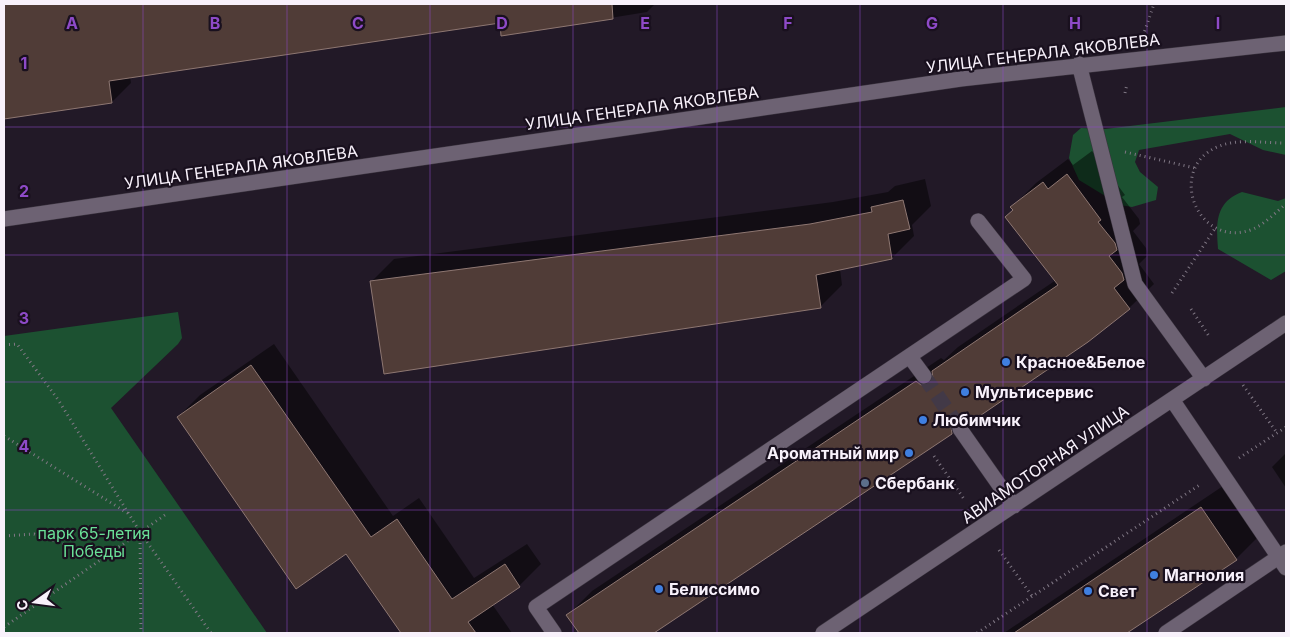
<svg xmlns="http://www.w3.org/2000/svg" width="1290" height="637" viewBox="0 0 1290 637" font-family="Inter,sans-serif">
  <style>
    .green { fill: #1c5131 }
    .shadow { fill: #0007 }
    .building { fill: #503c37; stroke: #8e7772 }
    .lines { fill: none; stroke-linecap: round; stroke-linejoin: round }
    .minor-tunnel { stroke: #423947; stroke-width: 15; stroke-dasharray: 15 8; stroke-linecap: butt }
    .minor-casing { stroke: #3b343f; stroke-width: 16 }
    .path { stroke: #807885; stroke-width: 3; stroke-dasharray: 1 4; stroke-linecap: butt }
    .minor { stroke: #6d6273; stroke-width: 15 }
    .grid { fill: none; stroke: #8e4ac8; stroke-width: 1; stroke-opacity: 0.55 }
    .shop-dot { fill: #3f7fe0; stroke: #19101e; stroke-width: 2 }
    .service-dot { fill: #5c6f8a; stroke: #19101e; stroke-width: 2 }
    .labels { text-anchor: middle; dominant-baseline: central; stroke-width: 4.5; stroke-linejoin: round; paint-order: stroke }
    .street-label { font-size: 16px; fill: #f8f1fb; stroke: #19101e }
    .poi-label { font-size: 16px; font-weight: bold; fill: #f8f1fb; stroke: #19101e; text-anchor: start }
    .park-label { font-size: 16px; fill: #6ae097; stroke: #19101e }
    .grid-label { font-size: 16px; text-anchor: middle; font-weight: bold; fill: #8e4ac8; stroke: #19101e; stroke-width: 4.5; stroke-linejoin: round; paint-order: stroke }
  </style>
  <rect width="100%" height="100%" fill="#221927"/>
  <path class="green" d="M1286 107V155L1263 150 1230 134 1139 150 1135 162 1140 172 1158 187 1156 200 1132 207 1120 205 1079 180 1069 158 1073 135 1081 128 1105 129Z
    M1242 192 1278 201 1286 198V271L1271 280 1218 249C1216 224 1215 202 1242 192Z
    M178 312 182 338 178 344 111 408 267 633H4V336Z"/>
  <path class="shadow" d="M4 4H655L647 12 536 30 501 22 130 76 131 83 112 102 4 118Z
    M1092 151 1125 195 1122 197 1139 219 1140 224 1133 231 1146 248 1148 255 1139 264 1154 284 1129 308 1088 341 965 420 951 433 651 633H580L568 615 592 591 941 358 944 360 958 347 1056 280 1012 207 1036 183 1068 159 1073 165Z
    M925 179 931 206 912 225 914 236 892 258 840 269 842 285 820 307 372 281 394 259 833 202 888 192 895 186Z
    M274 344 393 516 419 498 474 578 527 544 541 564 519 586 492 604 512 633H402L346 552 178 417 200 395Z
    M1286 453V488L1272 467Z
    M1226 484 1260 535 1236 559 1125 633H1004Z"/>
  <path class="building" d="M4 4H612L613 19 501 36 500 23 109 81 112 103 4 119Z
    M1067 174 1101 220 1098 222 1115 243 1117 250 1109 256 1122 273 1124 280 1114 288 1130 309 1088 342 968 424 963 420 955 421 951 426 952 434 654 633H579L566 615 916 381 921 385 929 384 933 379 932 371 1058 285 1005 217 1013 210 1010 207 1043 182 1048 189Z
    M903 200 910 229 888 234 892 259 816 275 821 308 384 374 370 281 810 224 872 212 871 207Z
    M251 365 371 537 397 519 452 599 505 564 520 587 468 622 476 633H401L346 554 296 589 177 417Z
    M1201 507 1237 560 1127 633H1014Z"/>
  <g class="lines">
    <path class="minor-tunnel" d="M924 376 960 429"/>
    <g class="minor-casing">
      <path id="minor" d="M1079 64 1135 284 1204 379
        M4 219 961 79 1286 43
        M910 357 924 376
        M1173 401 1286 568
        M960 429 1014 506
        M554 633 536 607 1024 279 978 221
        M823 633 1286 323
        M1166 633 1286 552"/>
    </g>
    <path class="path" d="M1143 36 1154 4
      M1125 93 1127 84
      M1286 143C1265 143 1237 138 1217 147 1165 170 1199 251 1253 229 1265 224 1276 212 1286 204
      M1125 152 1195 168
      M1172 293 1216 227
      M1191 309 1209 336
      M4 345 17 344 59 401 140 532 211 633
      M1243 385 1277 433
      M4 436 129 514
      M934 456 964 499
      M1239 458 1286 427
      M140 533 141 633
      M4 536 34 534 103 558
      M999 550 1032 596
      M4 627 165 515
      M977 633 1201 484"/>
    <use href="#minor" class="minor"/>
  </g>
  <path class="grid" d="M143 4V633M287 4V633M430 4V633M573 4V633M717 4V633M860 4V633M1003 4V633M1147 4V633M4 127H1286M4 255H1286M4 382H1286M4 510H1286"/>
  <g class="shop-dot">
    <circle cx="1006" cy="362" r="5"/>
    <circle cx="965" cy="392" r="5"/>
    <circle cx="923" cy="420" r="5"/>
    <circle cx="909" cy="453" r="5"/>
    <circle cx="1154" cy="575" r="5"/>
    <circle cx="659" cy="589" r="5"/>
    <circle cx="1088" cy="591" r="5"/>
  </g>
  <circle class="service-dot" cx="865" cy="483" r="5"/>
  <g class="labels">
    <g class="street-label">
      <text transform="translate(1043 53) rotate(-7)">УЛИЦА ГЕНЕРАЛА ЯКОВЛЕВА</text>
      <text transform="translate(642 108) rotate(-8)">УЛИЦА ГЕНЕРАЛА ЯКОВЛЕВА</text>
      <text transform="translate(241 167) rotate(-8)">УЛИЦА ГЕНЕРАЛА ЯКОВЛЕВА</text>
      <text transform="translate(1045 464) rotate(-34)">АВИАМОТОРНАЯ УЛИЦА</text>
    </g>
    <g class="poi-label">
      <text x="1016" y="362">Красное&amp;Белое</text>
      <text x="975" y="392">Мультисервис</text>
      <text x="933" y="420">Любимчик</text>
      <text x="899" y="453" text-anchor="end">Ароматный мир</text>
      <text x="875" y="483">Сбербанк</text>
      <text x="1164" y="575">Магнолия</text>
      <text x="669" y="589">Белиссимо</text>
      <text x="1098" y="591">Свет</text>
    </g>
    <g class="park-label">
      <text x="94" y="533">парк 65-летия<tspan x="94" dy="18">Победы</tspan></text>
    </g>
  </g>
  <g class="grid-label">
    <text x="72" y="29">A</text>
    <text x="215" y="29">B</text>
    <text x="358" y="29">C</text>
    <text x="502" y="29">D</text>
    <text x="645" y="29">E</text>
    <text x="788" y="29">F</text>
    <text x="932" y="29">G</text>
    <text x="1075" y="29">H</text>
    <text x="1218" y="29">I</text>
    <text x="24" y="69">1</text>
    <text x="24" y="197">2</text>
    <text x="24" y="324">3</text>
    <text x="24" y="452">4</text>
  </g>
  <rect width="1290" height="637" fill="none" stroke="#f8f1fb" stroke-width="10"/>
  <g transform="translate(35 602) rotate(256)" stroke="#19101e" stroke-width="4" paint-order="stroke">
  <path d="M0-4L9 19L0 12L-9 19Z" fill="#f8f1fb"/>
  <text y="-8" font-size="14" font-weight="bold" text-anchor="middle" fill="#f8f1fb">С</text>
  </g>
</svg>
